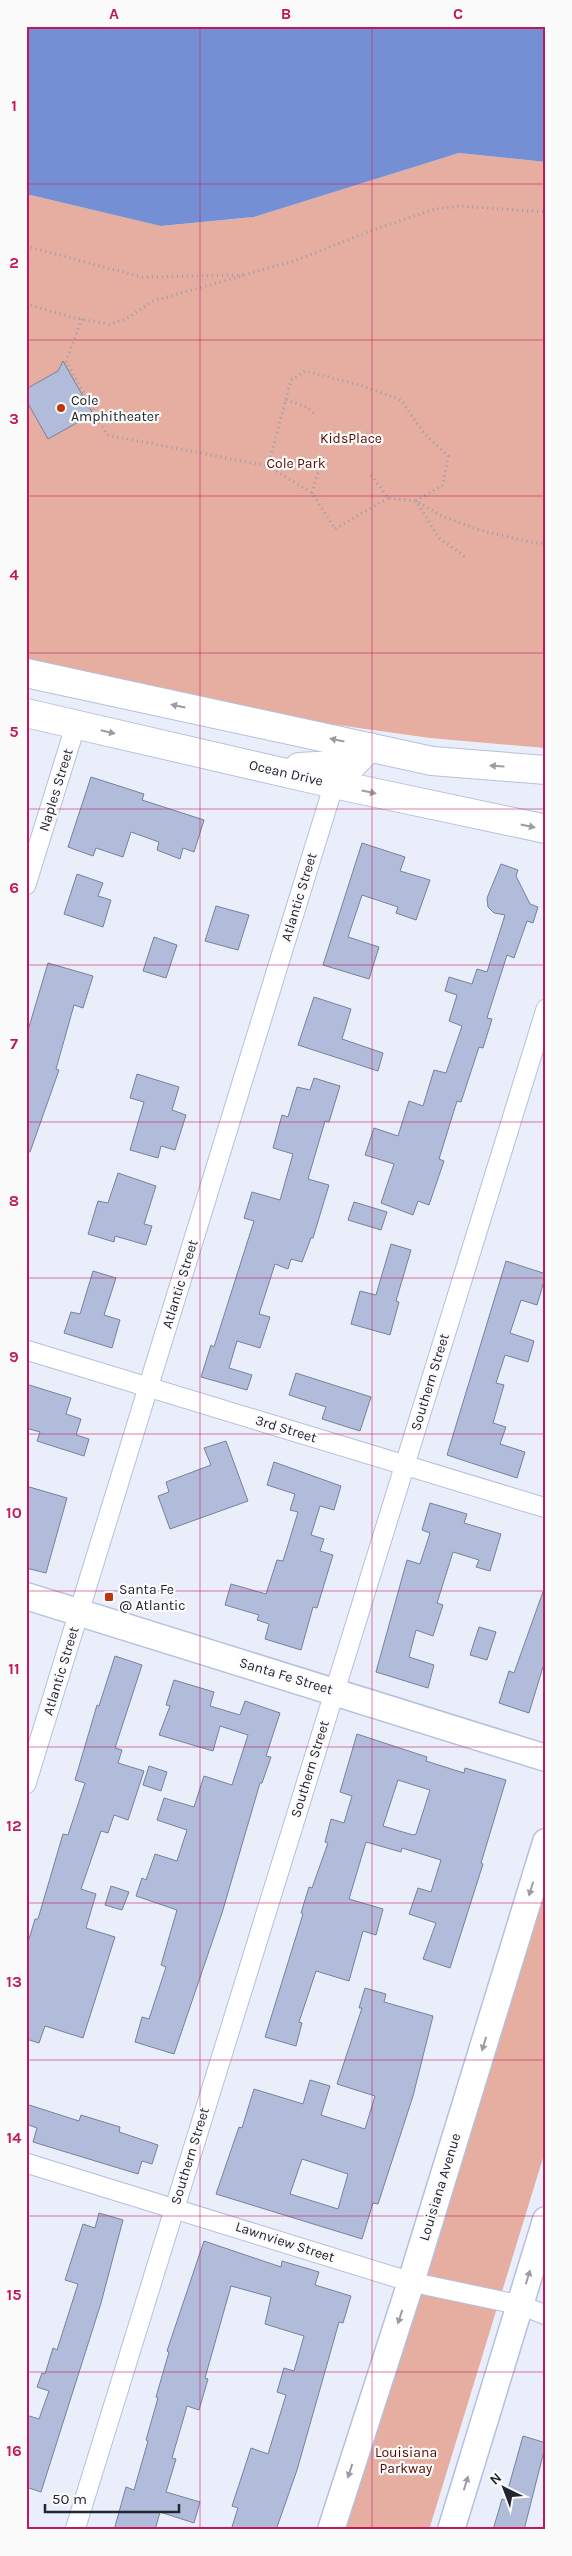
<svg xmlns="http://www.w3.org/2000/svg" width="572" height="2556" viewBox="0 0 572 2556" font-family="Karla,sans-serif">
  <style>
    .green { fill: #e5aea0 }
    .water { fill: #758fd4 }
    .building { fill: #b0bcd9; stroke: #76819c; fill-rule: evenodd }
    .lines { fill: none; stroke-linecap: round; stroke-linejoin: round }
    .street-casing { stroke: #b4c0dd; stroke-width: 21 }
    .secondary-casing { stroke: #b4c0dd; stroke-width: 29 }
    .primary-casing { stroke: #b4c0dd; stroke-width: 30 }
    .path { stroke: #999ea9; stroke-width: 3; stroke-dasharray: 1 4; stroke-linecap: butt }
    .street { stroke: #fff; stroke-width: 19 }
    .secondary { stroke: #fff; stroke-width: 26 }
    .primary { stroke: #fff; stroke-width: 28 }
    .oneway { fill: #9c9da2 }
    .grid { fill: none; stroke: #c2185b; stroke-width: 1; stroke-opacity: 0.55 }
    .poi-dot { fill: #bf3510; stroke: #fbfbfb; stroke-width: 2 }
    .labels { text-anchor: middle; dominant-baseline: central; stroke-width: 4.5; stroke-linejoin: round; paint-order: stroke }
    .poi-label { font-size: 14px; fill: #222631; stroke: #fbfbfb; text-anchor: start }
    .park-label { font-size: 14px; fill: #570b00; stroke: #fbfbfb }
    .street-label { font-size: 14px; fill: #222631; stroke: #fbfbfb }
    .neatline { fill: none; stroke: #c2185b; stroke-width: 2 }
    .grid-label { font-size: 16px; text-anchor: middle; font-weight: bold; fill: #c2185b }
  </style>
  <rect width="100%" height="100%" fill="#e9eefa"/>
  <path class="green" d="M459 153 546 162V748L430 738 288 718 26 658V194L162 226 254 217Z
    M546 1864V2148L429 2530H341Z"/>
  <path class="water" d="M26 26H546V162L459 153 254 217 161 226 26 194Z"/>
  <path class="building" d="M63 361 97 421 82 420 48 439 26 400V389L58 371Z
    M91 777 144 794 142 800 204 820 194 852 183 848 180 859 157 850 159 842 131 832 123 857 96 848 93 856 68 847Z
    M362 843 405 857 400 871 430 880 416 920 396 913 398 907 362 895 348 937 379 947 369 979 323 965Z
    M501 864 518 870 516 876 530 904 538 907 533 923 527 921 514 958 507 955 487 1018 492 1019 483 1048 479 1047 461 1102 457 1101 439 1159 444 1161 429 1205 418 1201 413 1215 381 1203 394 1164 365 1155 374 1128 398 1136 409 1101 423 1106 434 1070 446 1073 462 1026 449 1021 457 995 445 991 449 977 472 984 477 969 487 972 505 915 494 913 488 907 487 898Z
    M77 874 103 883 98 896 111 900 103 927 64 914Z
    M216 906 249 915 238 950 205 941Z
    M154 937 177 945 166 978 143 971Z
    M48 963 93 976 83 1008 74 1005 56 1069 59 1070 30 1152 26 1151V1037Z
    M314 997 351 1009 342 1039 383 1053 378 1071 298 1045Z
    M137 1074 179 1087 172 1110 186 1115 175 1150 161 1146 158 1158 130 1150 144 1102 130 1098Z
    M314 1078 340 1086 329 1122 325 1121 308 1179 329 1185 313 1238H311L302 1262 291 1259 288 1269 275 1264 259 1314 270 1317 260 1348 237 1341 229 1368 252 1375 247 1390 201 1377 211 1345 214 1347 254 1221 244 1218 252 1192 280 1200 293 1154 273 1148 282 1115 288 1117 297 1087 310 1090Z
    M118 1173 156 1186 144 1224 152 1226 146 1245 115 1236 114 1242 88 1234 98 1201 108 1203Z
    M354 1202 387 1212 381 1230 348 1220Z
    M391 1244 411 1250 396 1301 399 1302 390 1335 351 1324 360 1291 376 1295Z
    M506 1261 546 1274 537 1305 521 1300 510 1333 534 1341 528 1362 505 1355 496 1383 504 1385 493 1423 506 1427 500 1444 525 1452 517 1478 447 1455Z
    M93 1271 116 1278 104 1315 120 1320 112 1348 64 1333 71 1312 80 1314Z
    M296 1373 371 1397 360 1431 322 1419 326 1407 289 1395Z
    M26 1384 71 1398 66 1414 81 1419 76 1435 89 1439 84 1456 37 1441 40 1432 26 1428Z
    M226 1441 248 1501 170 1529 158 1496 169 1492 166 1482 211 1465 204 1448Z
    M274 1462 341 1486 334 1510 320 1506 311 1535 324 1539 320 1551 333 1555 317 1608 313 1607 301 1650 265 1639 269 1624 257 1620 259 1615 225 1605 231 1584 266 1594 277 1560 283 1561 298 1512 290 1510 295 1494 267 1485Z
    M26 1486 67 1498 46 1573 26 1568Z
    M430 1503 467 1514 464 1523 501 1534 490 1571 476 1567 479 1560 453 1552 437 1603 443 1605 433 1636 416 1630 409 1657 434 1665 428 1688 376 1672 407 1560 420 1564 430 1533 422 1530Z
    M544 1589H546V1657L529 1713 499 1703 509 1671 514 1673Z
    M479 1627 496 1632 487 1660 470 1655Z
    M115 1656 142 1665 115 1748 122 1750 118 1763 144 1771 128 1820 114 1815 108 1833 101 1831 81 1889 96 1894 86 1928 115 1937 83 2038 45 2026 39 2043 26 2039V1949L35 1919H38L63 1834 68 1835 85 1783 75 1780 97 1705 99 1706Z
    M174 1680 214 1692 210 1706 240 1715 245 1701 280 1713 266 1756 271 1757 262 1783H260L222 1913 174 2054 135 2042 142 2017 149 2019 166 1967 161 1965 177 1910 136 1896 142 1878 146 1880 155 1854 177 1861 187 1830 157 1820 164 1798 194 1807 204 1776 232 1785 248 1735 220 1726 213 1751 159 1735 170 1706 166 1705Z
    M357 1734 427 1757 426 1761 464 1773 465 1768 506 1780 481 1863 483 1864 450 1968 423 1959 436 1923 409 1914 418 1888 431 1892 441 1860 402 1848 401 1852 366 1842 349 1899 383 1909 376 1935 363 1931 349 1981 316 1971 299 2022 302 2023 296 2046 265 2037 303 1914 301 1913 309 1887 312 1888 328 1843 325 1842 331 1819 344 1823 352 1796 340 1792ZM398 1780 430 1790 416 1834 413 1835 383 1826Z
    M149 1766 167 1772 161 1791 143 1785Z
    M111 1886 129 1892 122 1910 105 1905Z
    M365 1988 386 1994 384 2002 433 2016 413 2096 378 2204 373 2203 362 2239 216 2194 239 2127 242 2128 254 2089 303 2104 310 2080 330 2086 321 2115 365 2129 375 2096 337 2084 362 2008H359ZM302 2159 348 2174 338 2209 290 2194Z
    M26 2104 79 2121 81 2115 120 2127 119 2132 158 2145 152 2164 142 2161 138 2174 33 2142 37 2128 26 2124Z
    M99 2213 123 2220 101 2303 41 2492 26 2487V2415L39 2419 49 2391 37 2387 42 2373 45 2374 53 2348 57 2350 78 2284 65 2280 83 2224 95 2228Z
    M204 2241 281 2267 282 2261 319 2272 315 2285 351 2296 343 2323 339 2322 297 2470 276 2530H231L238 2508 232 2506 251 2448 268 2454 286 2395 277 2392 284 2368 294 2371 304 2336 265 2324 271 2297 231 2286 205 2378 208 2379 199 2410 187 2406 172 2458 176 2459 166 2492 200 2502 194 2523 160 2512 155 2530H114L126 2487 134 2490 148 2441 146 2440 158 2398 156 2397 169 2352 167 2351Z
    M523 2436 546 2443 524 2530H493L502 2499 505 2500Z"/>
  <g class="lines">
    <g class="street-casing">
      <path id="street" d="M26 885 76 724
        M26 1350 546 1508
        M26 1784 334 784
        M26 2163 411 2282 520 2305 546 2315
        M75 2530 546 1009"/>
    </g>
    <g class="secondary-casing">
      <path id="secondary" d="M26 1596 546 1758
        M331 2530 411 2282 546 1842
        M451 2530 546 2220"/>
    </g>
    <g class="primary-casing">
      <path id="primary" d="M26 673 432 761 546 770
        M26 713 334 784 546 829
        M299 767 353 764 370 747"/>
    </g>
    <path class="path" d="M26 246 141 277 244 275
      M26 304 75 318 109 324 126 319 153 301 294 261 373 230 435 209 461 206 546 212
      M82 319 66 361 107 435 268 466
      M286 400 307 407 315 414
      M371 475 388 498 416 501 442 516 479 530 535 543H546
      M312 493 317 475 327 458
      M388 498 335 529 312 493 268 466 291 380 305 371 360 385 401 400 423 432 448 456 443 485 416 501 439 538 467 558"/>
    <use href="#street" class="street"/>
    <use href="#secondary" class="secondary"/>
    <use href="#primary" class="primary"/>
  </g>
  <defs><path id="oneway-solid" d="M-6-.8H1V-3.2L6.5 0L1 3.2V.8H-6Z" transform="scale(1.25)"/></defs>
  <g class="oneway">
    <use href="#oneway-solid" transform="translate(178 706) rotate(-168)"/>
    <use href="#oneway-solid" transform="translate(108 732) rotate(13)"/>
    <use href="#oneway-solid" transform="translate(337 740) rotate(-168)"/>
    <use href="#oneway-solid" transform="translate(497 766) rotate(-176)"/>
    <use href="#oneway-solid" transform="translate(369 792) rotate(12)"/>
    <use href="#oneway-solid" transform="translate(528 826) rotate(12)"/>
    <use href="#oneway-solid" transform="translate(531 1889) rotate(107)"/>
    <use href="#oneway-solid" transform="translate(484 2044) rotate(107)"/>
    <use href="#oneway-solid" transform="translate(528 2277) rotate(-73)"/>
    <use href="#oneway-solid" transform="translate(400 2317) rotate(108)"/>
    <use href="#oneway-solid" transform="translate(350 2471) rotate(108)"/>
    <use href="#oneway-solid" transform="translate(466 2483) rotate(-73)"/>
  </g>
  <path class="grid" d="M200 26V2530M372 26V2530M26 184H546M26 340H546M26 496H546M26 653H546M26 809H546M26 965H546M26 1122H546M26 1278H546M26 1434H546M26 1591H546M26 1747H546M26 1903H546M26 2060H546M26 2216H546M26 2372H546"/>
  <g class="poi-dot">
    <circle cx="61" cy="408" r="5"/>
    <rect x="104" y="1592" width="10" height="10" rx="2.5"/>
  </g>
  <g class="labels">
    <g class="poi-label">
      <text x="71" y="400">Cole<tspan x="71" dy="16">Amphitheater</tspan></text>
      <text x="119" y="1589">Santa Fe<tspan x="119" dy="16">@ Atlantic</tspan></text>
    </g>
    <g class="park-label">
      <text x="351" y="438">KidsPlace</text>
      <text x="296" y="463">Cole Park</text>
      <text x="406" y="2452">Louisiana<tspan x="406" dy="16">Parkway</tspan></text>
    </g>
    <g class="street-label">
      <text transform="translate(286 773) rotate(13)">Ocean Drive</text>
      <text transform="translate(56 790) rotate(-73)">Naples Street</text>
      <text transform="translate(299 897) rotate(-73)">Atlantic Street</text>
      <text transform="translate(180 1284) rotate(-73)">Atlantic Street</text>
      <text transform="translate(430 1382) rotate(-73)">Southern Street</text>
      <text transform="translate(286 1429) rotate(17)">3rd Street</text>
      <text transform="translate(61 1671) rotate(-73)">Atlantic Street</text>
      <text transform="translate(286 1676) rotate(17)">Santa Fe Street</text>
      <text transform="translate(310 1769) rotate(-73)">Southern Street</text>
      <text transform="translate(190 2156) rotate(-73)">Southern Street</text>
      <text transform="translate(440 2187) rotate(-73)">Louisiana Avenue</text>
      <text transform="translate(285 2242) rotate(18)">Lawnview Street</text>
    </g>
  </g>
  <rect width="572" height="2556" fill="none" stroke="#fbfbfb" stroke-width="55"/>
  <g transform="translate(504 2488) rotate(318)" stroke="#fbfbfb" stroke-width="4" paint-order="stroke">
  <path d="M0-4L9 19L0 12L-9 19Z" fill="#222631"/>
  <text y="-8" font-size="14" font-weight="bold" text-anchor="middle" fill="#222631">N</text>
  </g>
  <path d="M45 2504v8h134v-8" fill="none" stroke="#222631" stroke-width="2.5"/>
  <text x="52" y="2504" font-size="15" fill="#222631" stroke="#fbfbfb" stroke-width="4" paint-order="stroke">50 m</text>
  <rect x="28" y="28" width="516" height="2500" class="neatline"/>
  <g class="grid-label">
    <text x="114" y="19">A</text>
    <text x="286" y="19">B</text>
    <text x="458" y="19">C</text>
    <text x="14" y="111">1</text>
    <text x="14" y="268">2</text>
    <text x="14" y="424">3</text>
    <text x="14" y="580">4</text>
    <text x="14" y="737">5</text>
    <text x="14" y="893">6</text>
    <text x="14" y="1049">7</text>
    <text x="14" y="1206">8</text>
    <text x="14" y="1362">9</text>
    <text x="14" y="1518">10</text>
    <text x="14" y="1674">11</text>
    <text x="14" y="1831">12</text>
    <text x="14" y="1987">13</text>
    <text x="14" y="2143">14</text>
    <text x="14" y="2300">15</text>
    <text x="14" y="2456">16</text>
  </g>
</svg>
